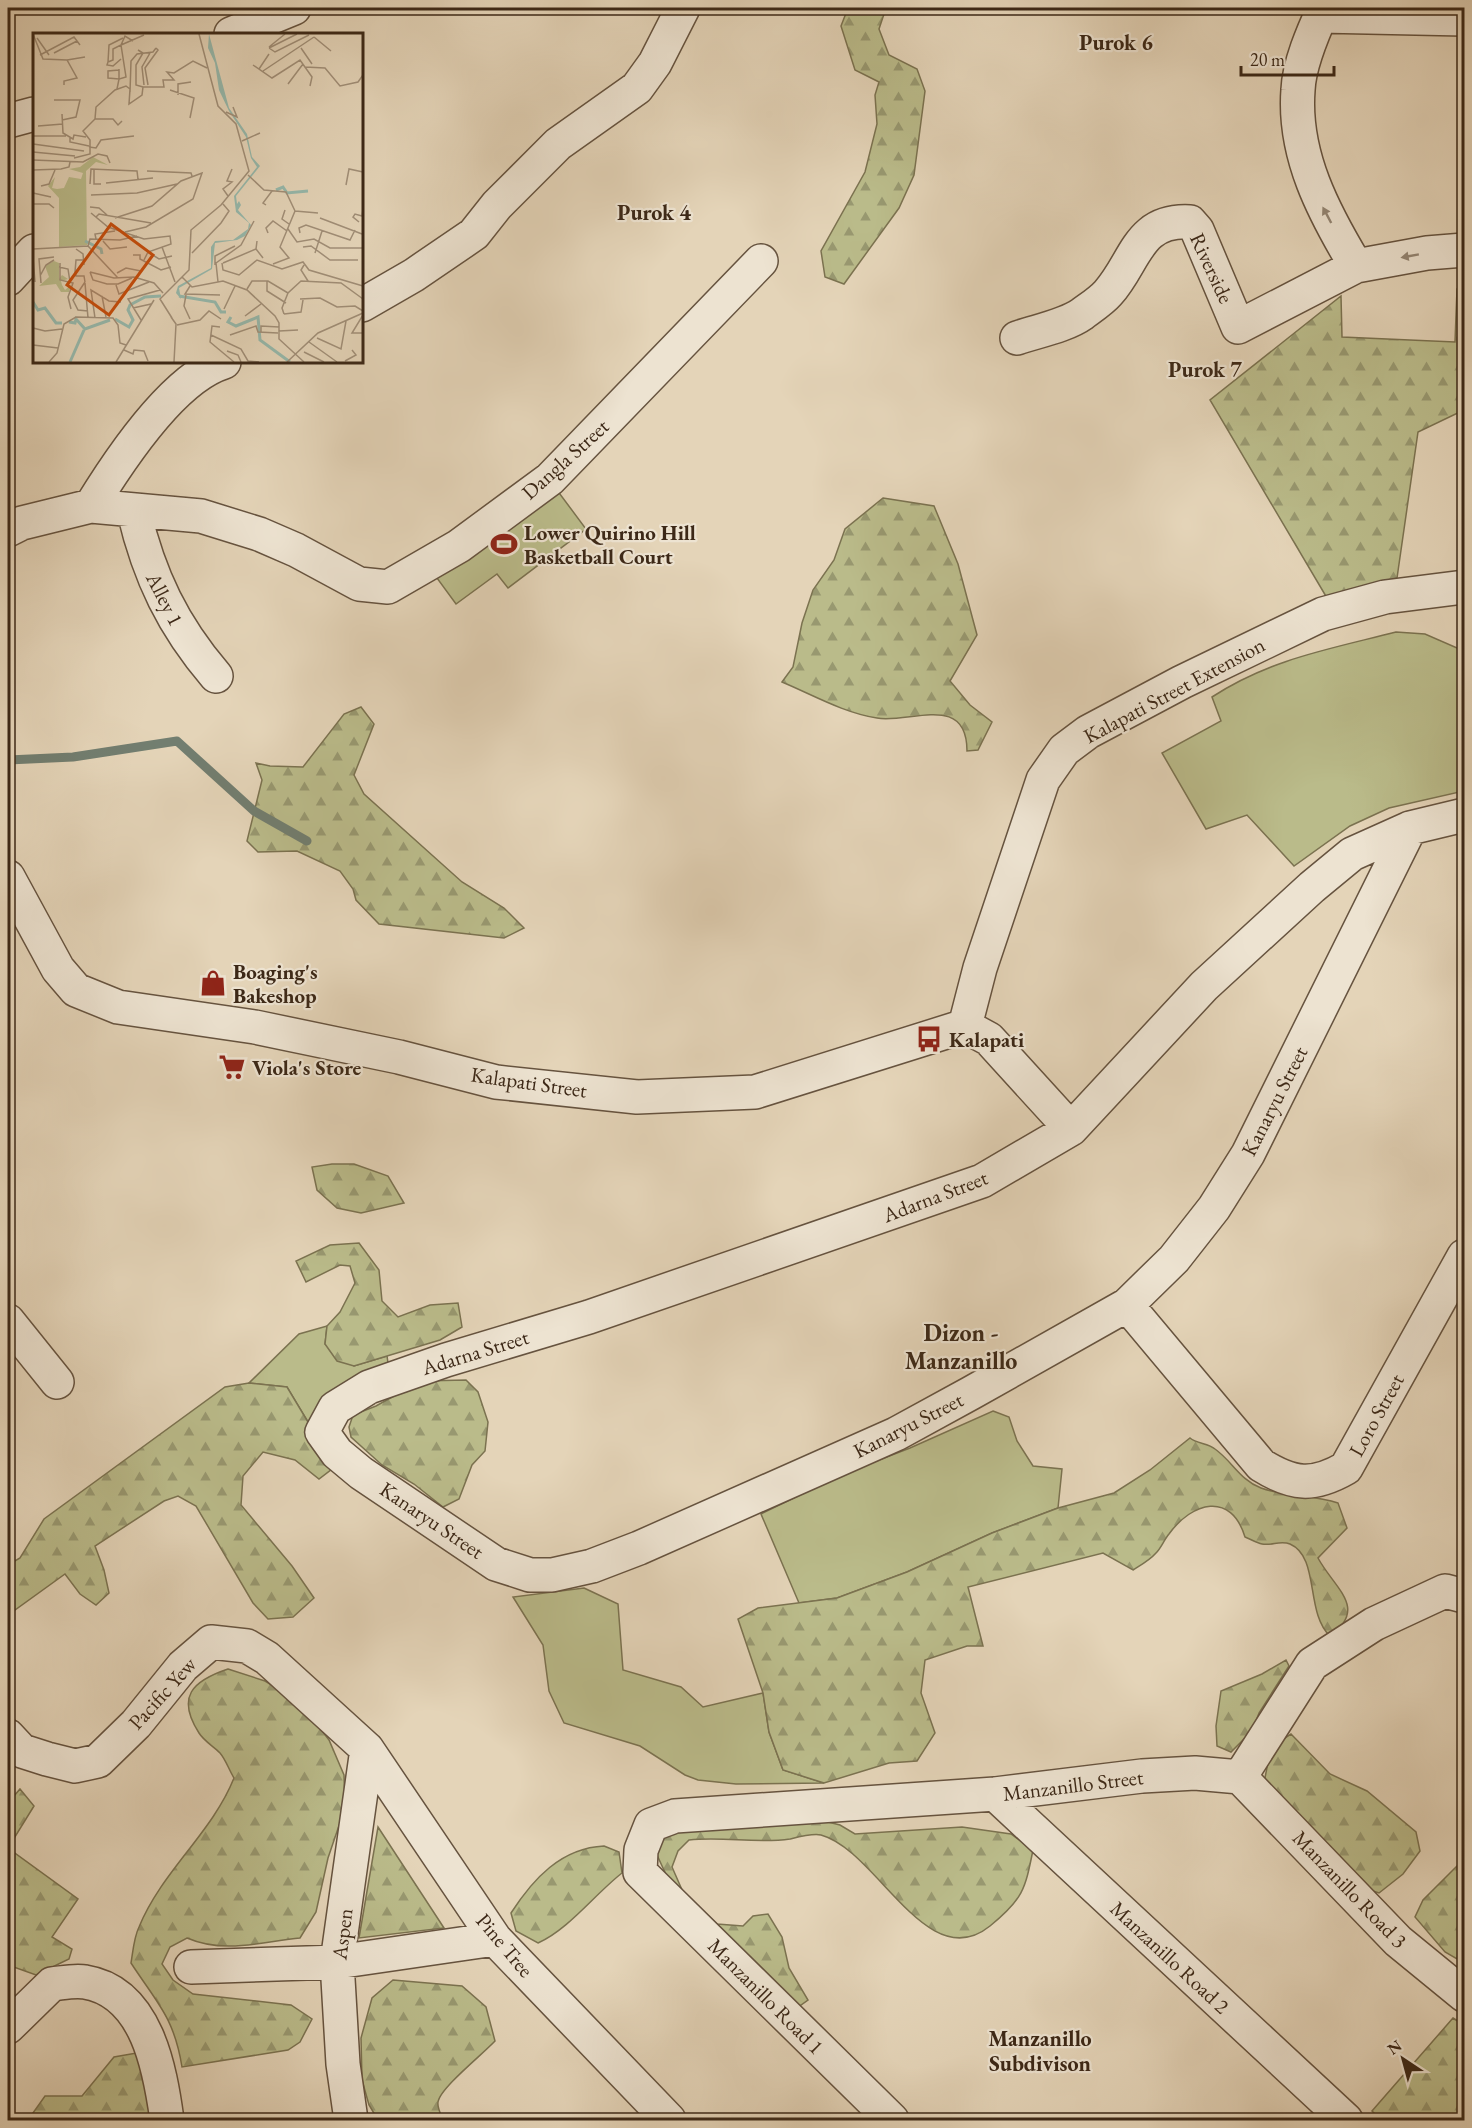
<svg xmlns="http://www.w3.org/2000/svg" width="1472" height="2128" viewBox="0 0 1472 2128" font-family="'EB Garamond',serif">
  <style>
    .grass { fill: #babb8a; stroke: #7b7250; stroke-width: 1.5 }
    .forest { fill: url(#forest-firs); stroke: #7b7250; stroke-width: 1.5 }
    .lines { fill: none; stroke-linecap: round; stroke-linejoin: round }
    .stream { stroke: #727e70; stroke-width: 9 }
    .minor-casing { stroke: #66533f; stroke-width: 36 }
    .minor { stroke: #ede3d1; stroke-width: 33 }
    .oneway { fill: #948674 }
    .labels { text-anchor: middle; dominant-baseline: central; stroke-width: 4.5; stroke-linejoin: round; paint-order: stroke }
    .street-label { font-size: 21px; fill: #3c2817; stroke: #ede3d1 }
    .poi-label { font-size: 21px; font-weight: bold; fill: #3c2817; stroke: #ede3d1; text-anchor: start }
    .neighbourhood-label { font-size: 22px; font-weight: bold; fill: #3c2817; stroke: #ede3d1 }
    .quarter-label { font-size: 24px; font-weight: bold; fill: #3c2817; stroke: #ede3d1 }
    .inset-river { fill: none; stroke: #96b8ab; stroke-width: 3 }
    .inset-road { fill: none; stroke: #a18f78; stroke-width: 1.5 }
    .view { fill: #c64f0e; fill-opacity: 0.15; stroke: #c64f0e; stroke-width: 3 }
    .inset-edge { fill: none; stroke: #3c2817; stroke-width: 3 }
  </style>
  <defs>
    <pattern id="forest-firs" width="22" height="20" patternUnits="userSpaceOnUse" patternTransform="scale(1.5)"><rect width="22" height="20" fill="#babb8a"/><path d="M5 1l3.5 6h-7zM16 11l3.5 6h-7z" fill="#989870"/></pattern>
  </defs>
  <rect width="100%" height="100%" fill="#e4d4b8"/>
  <filter id="stains"><feTurbulence type="fractalNoise" baseFrequency=".00333" numOctaves="4"/><feColorMatrix values="0 0 0 0 .2 0 0 0 0 .09 0 0 0 0 .02 0 0 0 .5 -.17"/></filter>
  <radialGradient id="worn" r=".72"><stop offset=".6" stop-color="#630" stop-opacity="0"/><stop offset="1" stop-color="#630" stop-opacity=".3"/></radialGradient>
  <path class="grass" d="M542 470 586 529 508 588 497 574 456 604 423 559Z
    M1396 632 1425 634 1464 651V791L1389 808 1350 826 1294 866 1247 815 1206 829 1162 753 1221 721 1212 697C1270 659 1330 649 1396 632Z
    M327 1326 325 1344 354 1366 387 1356 388 1363 308 1422 287 1387 249 1383 299 1334Z
    M993 1411 1009 1417 1017 1441 1033 1466 1062 1469 1058 1508 992 1533 907 1572 837 1598 799 1603 761 1514 845 1473 910 1448Z
    M584 1588 618 1604 623 1670 681 1687 703 1707 763 1693 769 1732 783 1770 824 1783 736 1784 698 1780 685 1775 640 1746 564 1723 549 1691 543 1645 513 1597Z"/>
  <path class="forest" d="M848 8H886L879 29 889 55 917 69 925 91 914 175 899 208 844 284 825 277 821 251 865 172 877 124 875 95 879 82 855 70 841 26Z
    M1457 289H1464V410L1418 432 1397 578 1327 598 1210 400 1341 296 1342 337 1455 342Z
    M883 498 934 506 958 564 977 635 950 681 970 705 992 722 978 750 967 751C967 692 909 724 877 718 844 713 813 695 782 682L793 667 802 623 813 590 834 560 845 529Z
    M361 707 374 724 354 775 364 794 462 882 504 908 524 928 504 938 379 924 356 900 353 889 340 871 297 851 258 852 247 841 262 780 256 763 270 766 303 767 344 714Z
    M332 1164H354L388 1176 404 1203 361 1213 337 1208 317 1190 312 1167Z
    M359 1243 379 1270 382 1301 398 1317 430 1305 458 1303 462 1327 440 1340 354 1366 337 1361 325 1344 327 1326 340 1312 355 1283 350 1266 340 1265 306 1282 296 1261 330 1245Z
    M466 1380 478 1392 488 1422 485 1451 472 1465 459 1499 443 1507 414 1484 382 1465 351 1437 349 1427 353 1415 376 1406 421 1381Z
    M249 1383 287 1387 308 1422 317 1449 332 1469 319 1479 295 1460 263 1452 243 1476 241 1505 292 1566 314 1598 293 1617 268 1619 253 1603 196 1506 178 1496 164 1501 95 1546 104 1570 109 1593 96 1605 80 1594 65 1574 8 1615V1565L20 1558 44 1519 225 1387Z
    M1190 1438C1197 1444 1208 1443 1215 1449 1232 1461 1240 1480 1261 1488 1286 1497 1313 1495 1338 1503L1347 1528 1318 1558C1334 1588 1369 1608 1330 1636 1305 1613 1320 1557 1290 1544 1280 1540 1272 1546 1262 1544 1257 1543 1250 1539 1245 1537 1231 1491 1192 1502 1169 1534 1164 1540 1161 1548 1156 1553 1150 1560 1141 1565 1133 1570L1103 1553 968 1587 983 1646H967L925 1660 921 1693 935 1733 917 1761 889 1763 824 1783 783 1770 769 1732 763 1693 738 1619 758 1608 837 1598 907 1572 992 1533 1058 1508 1114 1493 1150 1470Z
    M1286 1660 1289 1666 1259 1713 1252 1731 1231 1752 1217 1746 1216 1726 1221 1691 1262 1674Z
    M228 1669 265 1681 300 1702 329 1740 344 1775 345 1808 328 1858 316 1912 300 1938C261 1942 224 1954 187 1938L170 1947 162 1964 173 1980 193 1994 291 2005 312 2019 300 2042 288 2050 182 2067C174 2017 157 2003 131 1963 133 1951 134 1937 139 1927 162 1871 212 1833 234 1778 229 1770 226 1760 220 1753 213 1746 204 1741 199 1733 176 1697 192 1681 228 1669Z
    M1291 1734 1330 1774 1367 1791 1416 1832 1420 1851 1403 1874 1379 1893 1367 1889 1264 1783 1271 1747Z
    M20 1789 34 1806 8 1848 78 1899 52 1937 72 1949 69 1959 36 1975 8 1965V1803Z
    M820 1820 840 1825 855 1834 962 1827 1011 1834 1033 1850C1025 1890 1023 1899 990 1926 927 1977 877 1850 821 1835 813 1833 798 1837 790 1839 756 1844 723 1836 689 1840L678 1851 672 1867 683 1892 717 1924 743 1926 753 1916 768 1914 782 1937 789 1968 808 2000 794 2010 676 1896 657 1855 658 1844 672 1828Z
    M378 1827 444 1928 359 1938Z
    M604 1846 619 1852 622 1873C595 1894 568 1930 538 1943L516 1931 511 1913C533 1879 561 1848 604 1846Z
    M1464 1859V1963L1445 1952 1415 1917 1423 1900Z
    M393 1980 462 1986 486 2007 495 2041C483 2054 440 2088 438 2102 437 2107 441 2115 443 2120H378L369 2105 362 2080 361 2038 372 1998Z
    M1453 2018 1464 2025V2120H1381L1372 2111Z
    M142 2052 158 2120H28L45 2096H82L114 2057Z"/>
  <g class="lines">
    <path class="stream" d="M8 760 73 757 177 741 254 811 307 841"/>
    <g class="minor-casing">
      <path id="minor" d="M1324 8C1313 32 1299 64 1298 90 1293 155 1324 213 1356 266
        M1320 16 1464 19
        M231 34 294 8
        M8 121 34 114
        M8 279 34 251
        M362 305 414 275 474 234 497 205 558 144 637 88 655 63 683 8
        M1017 338C1037 331 1065 326 1082 314 1090 308 1101 301 1108 293 1136 262 1137 219 1190 222L1197 230 1238 327 1356 266 1427 253 1464 250
        M91 506 201 516 259 534 296 550 359 584 388 587 459 546 550 479 761 261
        M134 512C149 576 173 626 216 676
        M8 530 22 523 91 506C118 462 173 378 224 362
        M1410 828 1248 1154 1214 1208 1174 1259 1127 1305 971 1393 896 1434 639 1548 592 1566 552 1575H530L496 1564 361 1473 337 1453 322 1432 335 1408 369 1387 446 1360 589 1317 982 1181 1071 1129 1204 986 1312 887 1352 854 1410 828 1464 815
        M8 877 58 969 76 990 118 1007 255 1027 399 1057 496 1082 637 1097 755 1092 965 1026 989 1039 1071 1129
        M965 1026 980 968 1043 780 1064 750 1088 732 1182 682 1323 614 1385 597 1464 587
        M1127 1305 1261 1465C1293 1485 1313 1487 1346 1468L1464 1256
        M8 1321 57 1382
        M8 1736 22 1751 47 1759 75 1766 98 1761 136 1724 183 1666 211 1642 247 1646 267 1658 367 1749 495 1939 669 2120
        M1240 1777 1398 1941 1464 1995
        M1240 1777 1312 1664 1374 1624 1445 1591 1464 1596
        M995 1794 1346 2120
        M191 1967 337 1962 495 1939
        M8 2027 52 1984C62 1983 75 1980 85 1982 147 1992 160 2069 167 2120
        M351 2120 343 2064 337 1962 367 1749
        M892 2120 640 1872 641 1850 651 1825 675 1816 995 1794 1142 1776 1195 1773 1240 1777"/>
    </g>
    <use href="#minor" class="minor"/>
  </g>
  <defs><path id="oneway-solid" d="M-6-.8H1V-3.2L6.5 0L1 3.2V.8H-6Z" transform="scale(1.5)"/></defs>
  <g class="oneway">
    <use href="#oneway-solid" transform="translate(1327 215) rotate(-118)"/>
    <use href="#oneway-solid" transform="translate(1410 256) rotate(170)"/>
  </g>
  <defs>
    <g id="stadium-bare" transform="scale(2.07)"><path d="M0-5a6.5 5 0 1 0 0 10a6.5 5 0 1 0 0-10ZM-3.5-1.8h7v3.6h-7Z" fill="#8f2418" stroke="#ede3d1" stroke-width="2.5" paint-order="stroke"/></g>
    <g id="shop-bare" transform="scale(2.07)"><path d="M-5-2.5h2.3a2.7 3.5 0 0 1 5.4 0H5L5.5 6h-11ZM-1.5-2.5h3a1.5 2.3 0 0 0-3 0Z" fill="#8f2418" stroke="#ede3d1" stroke-width="2.5" paint-order="stroke"/></g>
    <g id="bus-bare" transform="scale(2.07)"><path d="M-5-6H5V4H4V6H2V4H-2V6H-4V4H-5ZM-3.5-4V0h7V-4ZM-3.5 1.2v1.5H-2V1.2ZM2 1.2v1.5H3.5V1.2Z" fill="#8f2418" stroke="#ede3d1" stroke-width="2.5" paint-order="stroke"/></g>
    <g id="supermarket-bare" transform="scale(2.07)"><path d="M-6-5.5h2.5l.6 2H6L4.5 2H-2.5L-4.4-4H-6ZM-1.5 3.2a1.3 1.3 0 1 0 .1 0ZM3 3.2a1.3 1.3 0 1 0 .1 0Z" fill="#8f2418" stroke="#ede3d1" stroke-width="2.5" paint-order="stroke"/></g>
  </defs>
  <g fill-rule="evenodd">
    <use href="#stadium-bare" x="504" y="544"/>
    <use href="#shop-bare" x="213" y="983"/>
    <use href="#bus-bare" x="929" y="1039"/>
    <use href="#supermarket-bare" x="232" y="1067"/>
  </g>
  <g class="labels">
    <g class="street-label">
      <text transform="translate(1212 268) rotate(65)">Riverside</text>
      <text transform="translate(565 459) rotate(-42)">Dangla Street</text>
      <text transform="translate(165 599) rotate(63)">Alley 1</text>
      <text transform="translate(1174 690) rotate(-28)">Kalapati Street Extension</text>
      <text transform="translate(529 1082) rotate(8)">Kalapati Street</text>
      <text transform="translate(1274 1101) rotate(-63)">Kanaryu Street</text>
      <text transform="translate(935 1196) rotate(-21)">Adarna Street</text>
      <text transform="translate(475 1352) rotate(-17)">Adarna Street</text>
      <text transform="translate(1376 1415) rotate(-61)">Loro Street</text>
      <text transform="translate(908 1425) rotate(-27)">Kanaryu Street</text>
      <text transform="translate(432 1520) rotate(34)">Kanaryu Street</text>
      <text transform="translate(162 1693) rotate(-48)">Pacific Yew</text>
      <text transform="translate(1073 1785) rotate(-7)">Manzanillo Street</text>
      <text transform="translate(1350 1889) rotate(46)">Manzanillo Road 3</text>
      <text transform="translate(342 1934) rotate(-83)">Aspen</text>
      <text transform="translate(505 1945) rotate(50)">Pine Tree</text>
      <text transform="translate(1170 1957) rotate(43)">Manzanillo Road 2</text>
      <text transform="translate(766 1996) rotate(45)">Manzanillo Road 1</text>
    </g>
    <g class="poi-label">
      <text x="524" y="532">Lower Quirino Hill<tspan x="524" dy="24">Basketball Court</tspan></text>
      <text x="233" y="971">Boaging's<tspan x="233" dy="24">Bakeshop</tspan></text>
      <text x="949" y="1039">Kalapati</text>
      <text x="252" y="1067">Viola's Store</text>
    </g>
    <g class="neighbourhood-label">
      <text x="1116" y="42">Purok 6</text>
      <text x="654" y="212">Purok 4</text>
      <text x="1205" y="369">Purok 7</text>
      <text x="1040" y="2038">Manzanillo<tspan x="1040" dy="25">Subdivison</tspan></text>
    </g>
    <g class="quarter-label">
      <text x="961" y="1332">Dizon -<tspan x="961" dy="28">Manzanillo</tspan></text>
    </g>
  </g>
  <g transform="translate(33 33)">
    <rect width="330" height="330" fill="#e4d4b8"/>
    <path d="M60 124 75 132 63 129 53 138 54 212 26 214V165L15 153 22 144 19 155 24 156 31 155 36 144 48 146 50 140 36 136 47 134ZM21 228 26 230V246L29 242 35 246 28 248 29 252 32 257 38 252 36 259H28L23 251 6 253 16 244 12 233Z" fill="#babb8a"/>
    <path d="M176 1 196 75 214 101 219 124 227 133 203 163 204 171 206 168 208 172 205 177 218 192 212 203 204 207 182 210 179 236 146 255 148 266 143 260 145 253 178 235V214L182 208 200 207 215 196 216 190 203 179 201 163 224 134 218 125 213 104 196 78 186 57 182 30 175 15Z" fill="#96b8ab"/>
    <path class="inset-river" d="M243 157 250 154 254 160 275 158M52 208 68 216 69 221M146 263 182 269 188 279H193M0 269 5 277 12 275 23 290H29M198 284 195 289 203 293 225 284 227 307 257 329M82 286 96 294 100 287 95 277 97 272 112 264 128 263M36 289 42 290 43 286 52 296 77 287M37 329 51 297"/>
    <path class="inset-road" d="M0 1 10 26 34 27 44 45 31 48V52M281 4 298 18M4 5 16 22M90 5 76 12 75 29 80 27V16L88 12 92 3 100 8M236 14 252 1M236 15 242 19 276 2M236 15 264 1M268 15 279 31M105 17 110 20 103 32V52L110 54M21 20 44 8M7 22 41 4 47 12M34 27 52 24M75 29 74 32 80 33 88 26M220 32 239 45 267 27 279 44 277 53M272 34 292 35 307 53 325 49 330 42M86 36V46L75 45V38L86 37M226 36 236 21M230 38 281 4M255 51 270 31M111 52 109 34 117 20M115 52 112 35 125 17 123 15M84 56 86 46 93 44 88 12 111 2M137 57 161 65 157 85M97 59 98 28 104 21 120 19 123 15M145 62V51L158 49M21 67H47L43 84 29 87M193 79 204 84 200 74M29 81 30 100 40 106 41 102 53 104M62 86H80L85 92 89 88M5 93 30 91M1 103H33M37 105V109L56 113M209 108 227 100M0 111 51 118M56 114 63 115 68 107 101 103M0 119 42 123M41 125 57 121V107L50 98 62 86 63 74 82 57 93 53 97 56 96 71 109 62 110 54H131L130 47H141L134 39 141 40 160 28 174 35M0 127 50 129 65 121 74 123 77 130M0 137 28 136 36 134 37 129M61 137V151H68M114 138 158 140 159 143M215 142 231 157 253 159 262 178 247 214 256 225 240 231M73 150 120 145M57 151 58 136 104 138 105 146M313 152 316 136 330 139M8 153 16 151 22 137M0 160 18 164M58 162 104 160 144 151M195 163 190 156 199 149 194 148 199 136M0 171H16L21 175M233 172 230 170 239 158M57 174 66 175 74 182M252 177 249 186 256 191M262 178 285 180M58 180 75 194 111 206 137 203 138 211 115 219 111 227M63 184 66 181 118 190M82 185 119 173 148 148 169 140 160 166 113 194 92 199M287 185 329 201M326 189 320 184 322 181 329 183 330 176M255 196 264 209 281 206 297 215H330M235 200 233 195 240 188 254 198M267 200 266 195 273 192 317 207 322 197M63 206 62 201 82 198M70 208 77 216 94 214M224 208 223 216 230 225M55 213 57 206 87 207 104 203M55 213 85 245M129 214 142 249M270 214 278 213 297 227H325M0 216 55 213M43 216 50 221 51 232M115 219 126 226 139 223M159 220 188 190 196 178 190 171M282 220 289 198M100 222H107V226L128 237 138 234M0 225 2 249M51 227H43L42 239 43 243H51L52 249M27 230V247L40 250 35 264 38 276M189 230 190 237 206 242 224 227 249 236 270 229 276 237 330 253M190 230 223 216M182 232V223L202 213M271 232 268 237 275 248M26 234 35 236 37 249M57 239 81 245 101 244 121 250 130 260M57 239 60 247 74 251H85L99 245M84 240 93 235 108 238M7 243 13 232 21 227M149 244 159 254 190 248 214 257 242 283 246 290V306L271 329M234 248V258L253 270M52 249 40 267 45 277 55 278M185 249 183 230 208 212 221 188M8 250 6 226 21 224M52 250 55 285M83 252 86 261 116 249M157 253 152 261 187 262M214 256 219 248H235L255 260M153 262 151 273 157 286M69 263 73 284M267 266 287 265 304 274 322 273 330 278M100 275 118 271M191 276 202 253M251 281 249 275 255 260 268 248 308 250 330 266M251 281 268 279 270 267M330 282 319 300H330M212 283 228 271M138 284 143 291 141 329M62 285 58 257 76 268 88 269M139 285 127 266 156 237 158 197 188 172 216 138 203 91 185 73 166 1M108 287 95 266 127 257M144 292 167 287 176 278 188 286M187 294 179 293 177 309 201 329M0 295 12 298 29 296M246 298 265 297M228 300V293L246 294M178 302 208 316 215 328 226 329M197 302 223 293 225 299 245 300M284 305 308 316 313 288M276 309 304 329M0 312 25 315M91 317 100 321 101 317 111 318 115 328M194 318 205 322 208 329M271 319 291 329M312 328 323 322 319 317M16 329 24 320 31 291 43 284 80 285 85 292 87 310 93 312M83 329 121 267M254 329 285 300 330 280"/>
    <path class="view" d="M78 191 120 222 76 282 34 252Z"/>
    <rect width="330" height="330" class="inset-edge"/>
  </g>
  <rect width="1472" height="2128" fill="none" stroke="#e4d4b8" stroke-width="30"/>
  <rect x="9" y="9" width="1454" height="2110" fill="none" stroke="#3c2817" stroke-width="3"/>
  <rect x="15" y="15" width="1442" height="2098" fill="none" stroke="#3c2817" stroke-width="1.5"/>
  <g transform="translate(1403 2059) rotate(324)" stroke="#ede3d1" stroke-width="4.5" paint-order="stroke">
  <path d="M0-4.5L10 22L0 15L-10 22Z" fill="#3c2817"/>
  <text y="-9" font-size="16" font-weight="bold" text-anchor="middle" fill="#3c2817">N</text>
  </g>
  <path d="M1241 66v9h93v-9" fill="none" stroke="#3c2817" stroke-width="3"/>
  <text x="1250" y="66" font-size="18" fill="#3c2817" stroke="#ede3d1" stroke-width="4.5" paint-order="stroke">20 m</text>
  <rect width="100%" height="100%" filter="url(#stains)"/>
  <rect width="100%" height="100%" fill="url(#worn)"/>
</svg>
